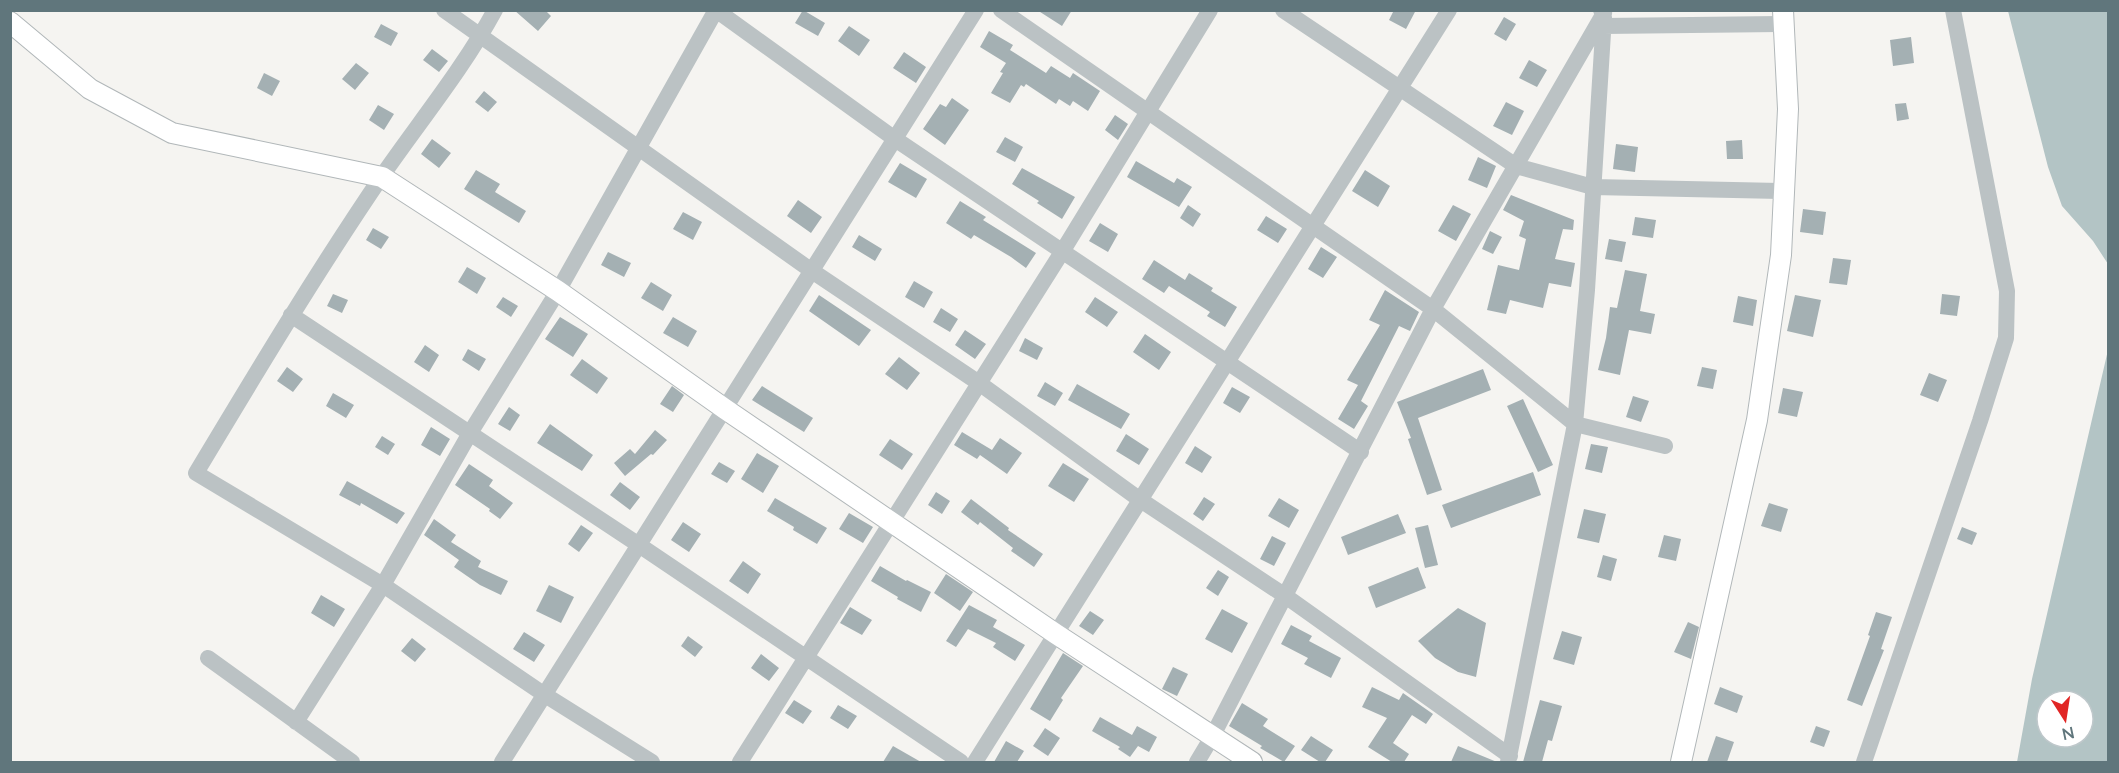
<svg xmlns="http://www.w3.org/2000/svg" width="2119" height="773" viewBox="0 0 2119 773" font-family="Lato,sans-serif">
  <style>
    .water { fill: #b3c4c5; fill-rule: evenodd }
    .building { fill: #a4b0b3 }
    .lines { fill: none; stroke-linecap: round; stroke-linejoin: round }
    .major-casing { stroke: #b1b7b9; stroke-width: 22 }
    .minor { stroke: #bbc2c4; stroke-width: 16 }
    .major { stroke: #fff; stroke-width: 20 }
  </style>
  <rect width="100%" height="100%" fill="#f5f4f1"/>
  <path class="water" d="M2008 11H2108V264L2093 241 2062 206 2048 167Z
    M2108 350V762H2017L2032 679ZM2047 701H2083V737H2047Z"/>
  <path class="building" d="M514 10H545L551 16 538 31Z
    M803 10 825 23 818 36 795 23Z
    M1037 10H1072L1062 26Z
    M1394 10H1416L1406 29 1389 20Z
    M1504 17 1516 24 1506 41 1494 34Z
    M381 24 398 33 391 46 374 37Z
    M849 26 870 40 859 56 838 41Z
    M989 31 1013 45 1010 50 1046 73 1051 66 1070 78 1073 73 1100 91 1088 111 1073 101 1070 106 1059 99 1056 104 1026 84 1024 87 1021 85 1010 103 991 93 1003 73 1000 72 1006 63 980 47Z
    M1911 37 1914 63 1893 66 1890 40Z
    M432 49 448 61 439 72 423 60Z
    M904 52 926 67 916 83 893 68Z
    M1529 60 1547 70 1537 87 1519 78Z
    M356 63 369 73 355 90 342 79Z
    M264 73 280 81 272 96 257 88Z
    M484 91 497 102 488 112 475 102Z
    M952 98 969 110 945 145 923 129 940 104 946 107Z
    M1506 102 1524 111 1512 135 1493 126Z
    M1906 103 1909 119 1897 121 1895 104Z
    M378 105 394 114 384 130 369 120Z
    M1115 115 1128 124 1118 140 1105 130Z
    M1005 137 1023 147 1015 162 996 152Z
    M432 139 451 153 439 168 421 154Z
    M1742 140 1743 159H1727L1726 141Z
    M1616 144 1638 147 1635 172 1613 169Z
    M1478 157 1496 166 1487 188 1468 180Z
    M1136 161 1174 183 1177 178 1192 187 1179 207 1127 177Z
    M900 163 927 179 916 198 888 182Z
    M1022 168 1075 197 1062 219 1037 203 1039 201 1012 184Z
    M476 170 500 184 495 192 526 211 519 223 464 189Z
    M1365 170 1390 186 1378 207 1352 191Z
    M1511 195 1574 220 1573 230 1563 229 1555 259 1575 263 1571 287 1549 283 1543 308 1510 300 1506 314 1487 310 1498 265 1519 270 1526 239 1519 236 1524 221 1503 210Z
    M798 200 822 217 811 233 787 216Z
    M960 201 986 217 983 220 1036 253 1026 268 1011 257 974 235 971 239 946 223Z
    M1188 205 1201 214 1193 227 1180 218Z
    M1453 205 1471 214 1456 241 1438 231Z
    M1803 209 1826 212 1823 235 1800 232Z
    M683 212 702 222 693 240 673 229Z
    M1266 216 1287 229 1278 243 1257 230Z
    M1635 217 1656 220 1653 238 1632 235Z
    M1100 223 1118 234 1108 252 1089 241Z
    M373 228 389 237 381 249 366 240Z
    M1490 231 1502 237 1493 254 1482 249Z
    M859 235 882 249 875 261 852 247Z
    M1609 239 1626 242 1622 262 1605 259Z
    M1321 247 1337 257 1323 278 1308 269Z
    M608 252 631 263 624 277 601 265Z
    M1833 258 1851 260 1847 285 1829 283Z
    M1154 260 1185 280 1189 273 1213 288 1211 291 1237 307 1225 327 1207 316 1210 312 1169 286 1164 293 1142 279Z
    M467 267 486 278 477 294 458 282Z
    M1625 270 1647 274 1640 311 1655 314 1651 334 1629 330 1620 375 1598 370 1606 338 1610 307 1617 308Z
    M914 281 933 292 924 308 905 297Z
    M651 282 672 295 663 311 641 298Z
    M1385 290 1419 312 1410 331 1399 326 1361 401 1368 406 1354 429 1338 419 1358 385 1347 380 1380 325 1369 320Z
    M333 294 348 300 342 313 327 306Z
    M1942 294 1960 296 1957 316 1940 314Z
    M819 295 871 330 859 346 809 311Z
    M1795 295 1821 300 1813 337 1787 331Z
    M1738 296 1757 300 1753 326 1733 322Z
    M503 297 518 306 511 317 496 307Z
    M1095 297 1118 312 1107 327 1085 312Z
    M941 308 958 319 950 332 933 322Z
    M560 317 588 334 573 357 545 339Z
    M673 317 697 331 688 347 663 333Z
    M965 330 986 344 975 359 955 345Z
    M1145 334 1171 352 1159 370 1133 352Z
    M1025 338 1043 348 1037 360 1019 351Z
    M425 345 439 355 429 372 414 362Z
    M468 349 486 359 479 371 462 360Z
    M899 357 920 373 907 390 885 374Z
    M582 359 608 378 597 394 570 375Z
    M287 367 303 379 293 392 277 381Z
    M1702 367 1717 370 1713 389 1697 386Z
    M1483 369 1491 390 1418 418 1442 490 1427 495 1408 439 1411 438 1397 402Z
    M1929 373 1947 380 1938 402 1920 395Z
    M1045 382 1063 393 1055 406 1037 396Z
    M1077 384 1130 414 1121 429 1068 400Z
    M672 386 684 395 673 412 660 404Z
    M762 386 813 418 804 432 752 400Z
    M1232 387 1250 397 1240 413 1223 403Z
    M1783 388 1803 392 1797 417 1778 413Z
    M333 393 354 405 346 418 326 406Z
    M1633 396 1649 401 1641 422 1626 417Z
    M1523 399 1553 465 1538 472 1507 406Z
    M509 407 520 415 510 431 498 424Z
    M550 424 593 455 582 471 537 443Z
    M431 427 450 439 440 456 421 445Z
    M655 430 667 440 653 455 651 454 625 476 614 463 630 449 635 454Z
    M962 432 992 450 1000 438 1022 453 1007 474 980 455 977 459 954 445Z
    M1126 434 1149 449 1139 465 1116 451Z
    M382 436 395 444 388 455 375 447Z
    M890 439 913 454 902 470 879 455Z
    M1591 444 1608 447 1602 473 1585 469Z
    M1195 446 1212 457 1202 473 1185 463Z
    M757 453 779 466 763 493 741 479Z
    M719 462 735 471 727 483 711 474Z
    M1063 463 1089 479 1074 502 1048 486Z
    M469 464 493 480 489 486 513 503 500 519 489 511 490 509 455 485Z
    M1533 472 1541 495 1451 528 1442 505Z
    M347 481 405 513 397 524 361 503 360 506 339 495Z
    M620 482 640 497 630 510 610 495Z
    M936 492 950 501 942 514 928 505Z
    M1204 497 1215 504 1203 521 1193 514Z
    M775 498 827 528 817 544 793 530 794 527 767 511Z
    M1279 498 1299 510 1289 528 1268 516Z
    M971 499 1009 528 1008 530 1043 554 1034 567 1011 551 1013 548 980 522 978 525 961 512Z
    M1769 503 1788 509 1781 532 1761 526Z
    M1584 509 1606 514 1599 543 1577 538Z
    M849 513 873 527 863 543 839 529Z
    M1398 514 1406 533 1348 555 1341 537Z
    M434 519 456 535 451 542 481 561 478 567 508 581 501 595 480 585 454 567 459 560 424 535Z
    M683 522 701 534 689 552 671 540Z
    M581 525 593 533 579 552 568 544Z
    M1428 525 1438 565 1425 568 1415 528Z
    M1962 527 1977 533 1972 545 1957 539Z
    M1664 535 1681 539 1676 561 1658 557Z
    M1272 536 1286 543 1274 566 1260 559Z
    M1603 555 1617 559 1611 581 1597 577Z
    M743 561 761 574 748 594 729 581Z
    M880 566 906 581 907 580 931 592 921 612 897 599 898 597 871 581Z
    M1418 567 1426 588 1376 608 1368 587Z
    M1218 570 1229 577 1218 596 1206 588Z
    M946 574 973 592 960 611 934 593Z
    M549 585 574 597 561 623 536 611Z
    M321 595 345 609 334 627 311 613Z
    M969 605 997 620 993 627 1025 645 1015 661 993 647 996 643 968 629 956 647 946 641Z
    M850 607 872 620 862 635 840 623Z
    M1458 608 1486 623 1476 677 1458 672 1435 658 1418 641Z
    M1222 609 1248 623 1232 653 1205 639Z
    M1090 611 1104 620 1093 635 1079 626Z
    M1876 612 1892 617 1881 649 1884 650 1862 706 1847 700 1870 636 1868 635Z
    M1688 622 1699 627 1691 659 1674 652Z
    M1291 625 1312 636 1309 641 1341 658 1331 678 1304 664 1308 658 1281 644Z
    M1562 631 1582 637 1574 665 1553 659Z
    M524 632 545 645 534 662 513 649Z
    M688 636 703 647 695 657 681 646Z
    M412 638 426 649 415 662 401 651Z
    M1063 653 1083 666 1061 698 1063 700 1050 721 1030 709Z
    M761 654 779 668 769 681 751 668Z
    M1173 667 1188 674 1177 696 1162 689Z
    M1372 687 1399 700 1403 693 1433 714 1426 724 1412 715 1393 743 1409 754 1404 762H1392L1368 747 1387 718 1362 707Z
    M1720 687 1743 696 1737 713 1714 704Z
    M794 700 812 711 803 724 785 713Z
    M1540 700 1562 706 1552 741 1548 740 1542 762H1523Z
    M1242 703 1268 719 1263 726 1295 746 1284 762 1260 748 1262 746 1229 726Z
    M838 705 857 716 848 729 830 718Z
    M1100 717 1132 735 1137 726 1157 737 1149 752 1138 746 1130 757 1118 749 1120 747 1092 731Z
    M1816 726 1830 731 1824 747 1810 742Z
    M1045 728 1060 738 1048 756 1033 746Z
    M1311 736 1333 750 1325 762H1320L1301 750Z
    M1716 736 1734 742 1727 762H1707Z
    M1006 741 1024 751 1017 762H994Z
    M893 746 921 762H883Z
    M1458 746 1497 762H1451Z"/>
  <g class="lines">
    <g class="major-casing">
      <path id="major" d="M10 22 90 89 172 133 382 177 558 291 725 409 1056 634 1252 762
        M1681 762 1757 420 1781 255 1788 109 1783 10"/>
    </g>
    <path class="minor" d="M444 10 812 271 979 383 1139 499 1284 595 1510 756
      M495 10C463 69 420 121 382 176 316 273 256 373 196 473L383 585 545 695 652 762
      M716 10 895 139 1361 452
      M1001 10 1433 309 1575 424 1665 446
      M1283 10 1516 166 1593 187 1785 191
      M1603 26 1784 24
      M291 315 639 545 961 762
      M208 658 352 762
      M296 722 383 585 470 433 558 291 716 10
      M502 762 976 10
      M740 762 1062 252 1210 10
      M975 762 1449 10
      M1197 762 1212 737 1433 309 1604 13 1601 10
      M1508 762 1575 424 1587 290 1604 17
      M1864 762 1980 421 2006 338 2007 291 1953 10"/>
    <use href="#major" class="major"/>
  </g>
  <rect width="2119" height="773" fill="none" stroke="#60767c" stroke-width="24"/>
  <g transform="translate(2065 719) rotate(168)"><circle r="28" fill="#ffffff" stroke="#bfc8cb" stroke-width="1.5"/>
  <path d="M0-4.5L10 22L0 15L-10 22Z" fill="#e12625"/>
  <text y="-9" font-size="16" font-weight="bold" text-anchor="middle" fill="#60767c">N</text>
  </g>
</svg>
